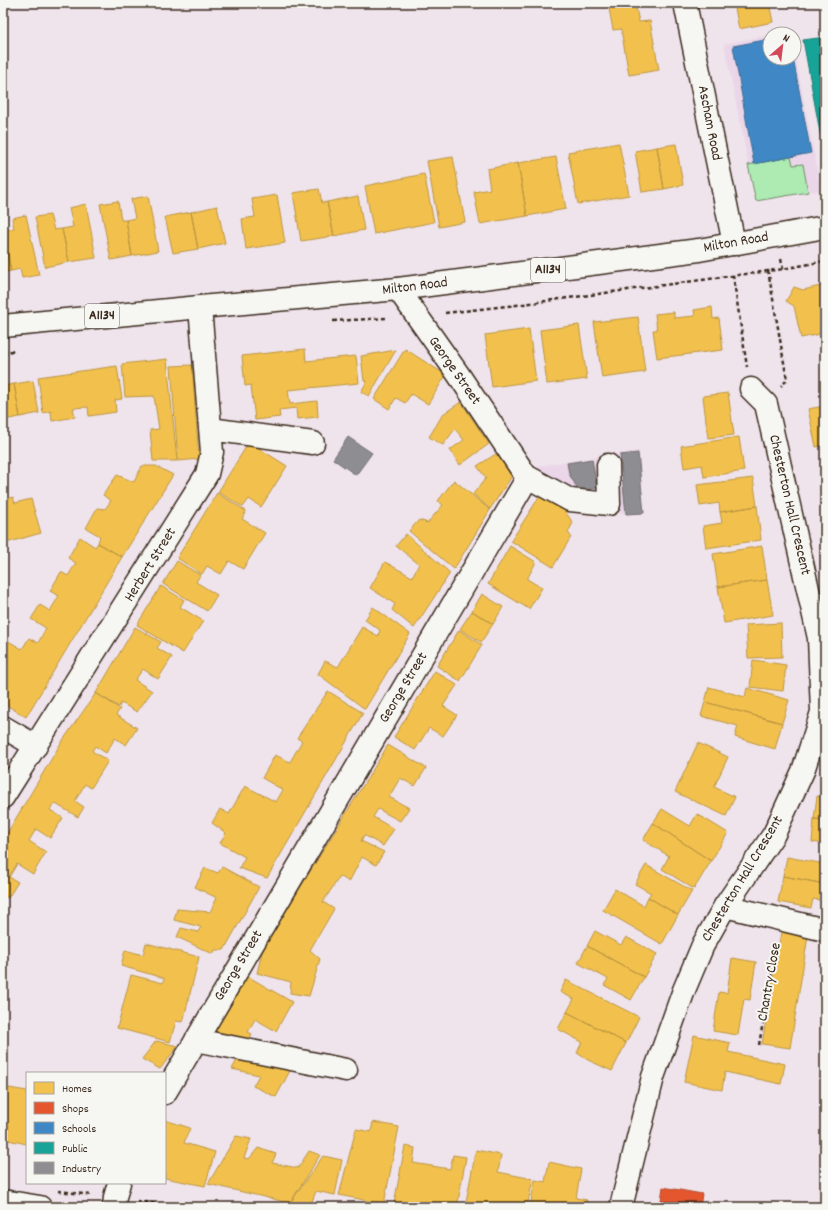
<svg xmlns="http://www.w3.org/2000/svg" width="828" height="1210" viewBox="0 0 828 1210" font-family="Dekko,sans-serif">
  <style>
    .built { fill: #ead6e8 }
    .green { fill: #adebb2; stroke: #748a68 }
    .homes { fill: #f2c14e; stroke: #bb9440 }
    .shops { fill: #e4572e; stroke: #b14a29 }
    .schools { fill: #3f88c5; stroke: #3e6c93 }
    .public { fill: #17a398; stroke: #227f73 }
    .industry { fill: #8d8d92; stroke: #746f6f }
    .lines { fill: none; stroke-linecap: round; stroke-linejoin: round }
    .minor-casing { stroke: #3b2a1e; stroke-width: 25 }
    .major-casing { stroke: #3b2a1e; stroke-width: 25 }
    .path { stroke: #3b2a1e; stroke-width: 2.5; stroke-dasharray: 4 3; stroke-linecap: butt }
    .minor { stroke: #f6f6f2; stroke-width: 22 }
    .major { stroke: #f6f6f2; stroke-width: 22 }
    .labels { text-anchor: middle; dominant-baseline: central; stroke-width: 4; stroke-linejoin: round; paint-order: stroke }
    .shield { fill: #f6f6f2; stroke: #73675e; stroke-width: 1 }
    .shield-label { font-size: 14px; font-weight: bold; fill: #3b2a1e }
    .street-label { font-size: 15px; fill: #3b2a1e; stroke: #f6f6f2 }
  </style>
  <rect width="100%" height="100%" fill="#efe3ec"/>
  <filter id="ink" filterUnits="userSpaceOnUse"><feTurbulence type="fractalNoise" baseFrequency=".025" numOctaves="2"/><feDisplacementMap in="SourceGraphic" scale="8" xChannelSelector="R" yChannelSelector="G"/><feConvolveMatrix kernelMatrix="1 2 1 2 8 2 1 2 1" color-interpolation-filters="sRGB"/></filter>
  <g filter="url(#ink)">
    <path class="built" d="M770 35V58H794V50L821 190 756 201 724 44Z
      M639 451 644 513H575L558 501 550 483 538 466Z"/>
    <path class="green" d="M791 157 793 165 803 164 808 192 756 201 748 165Z"/>
    <path class="homes" d="M608 3H635L639 22 650 21 659 70 629 75 621 29 613 30Z
      M734 3H769L773 22 739 29Z
      M619 143 629 195 578 204 568 152Z
      M676 144 683 185 664 189 657 147Z
      M657 147 664 189 642 192 635 151Z
      M453 157 465 222 439 227 427 161Z
      M556 157 566 209 527 216 518 163Z
      M518 163 527 216 480 224 474 192 490 189 487 169Z
      M424 174 434 222 374 234 365 186Z
      M319 189 322 203 327 202 334 236 301 241 293 193Z
      M277 195 285 243 246 249 242 219 255 217 252 199Z
      M148 196 158 251 132 256 126 220 135 218 131 199Z
      M358 196 364 230 334 236 327 202Z
      M118 201 121 220H126L132 256 111 260 100 204Z
      M86 204 96 258 69 262 62 229 73 227 69 208Z
      M217 206 225 243 198 249 191 212Z
      M191 212 198 249 173 253 165 217Z
      M26 215 39 275 22 278 20 269 11 271 3 231 14 228 12 218Z
      M50 215 54 230 62 229 69 262 45 267 35 217Z
      M3 234 11 271 3 273Z
      M825 285V333L801 338 794 306 786 301 794 287 803 290Z
      M712 307 713 319 719 318 723 350 657 358 653 330H657L655 314 674 312V318L695 316 694 310Z
      M638 317 645 372 602 378 594 322Z
      M579 325 587 379 547 384 540 330Z
      M529 329 536 381 492 387 485 335Z
      M305 349 306 361 356 356 359 383 288 390 290 404 317 401 318 417 297 419 296 408 279 410 280 417 255 420 251 385 245 386 242 356Z
      M405 349 446 375 428 404 411 394 405 403 396 398 389 409 374 399Z
      M396 350 369 396 361 392 367 381H364L361 356Z
      M167 359 177 461H153L150 430 159 429 154 396 125 397 122 364Z
      M192 365 199 459 178 461 171 366Z
      M117 366 122 399 115 400 116 412 89 416 88 407 73 408 75 417 52 421 51 411 43 413 38 377Z
      M33 381 39 413 20 417 14 384Z
      M14 384 20 417 3 420V386Z
      M728 393 734 435 708 438 703 396Z
      M461 402 489 444 460 465 450 450 464 440 455 429 443 445 429 437 443 414Z
      M825 406V445L816 447 808 409Z
      M739 437 744 471 704 477 702 465 684 468 681 446Z
      M249 442 287 466 261 507 249 499 243 507 218 492Z
      M499 452 514 473 490 509 473 494 486 478 477 466Z
      M142 466H156L173 475 122 557 98 543 100 536 86 528 97 508 105 509 111 501 103 495 117 475 134 482Z
      M753 478 757 506 720 512 719 503 700 506 697 485Z
      M454 480 490 510 454 569 409 531 419 520 428 523 429 521 443 505 438 501Z
      M543 491 558 501 573 523 568 532 571 537 553 567 511 541Z
      M217 493 246 511 242 519 265 533 243 569 229 561 221 574 207 566 202 574 177 558Z
      M13 497 15 503 31 499 41 533 6 543 3 534V500Z
      M757 506 761 540 706 548 703 526 722 523 720 512Z
      M406 534 450 573 414 628 392 610 395 604 370 588 385 562 412 577 419 564 396 546Z
      M80 537 95 547 98 543 122 557 26 717 3 703V661L6 656 3 654V638L22 649 29 638 38 643 46 628 31 619 40 605 50 611 59 596 50 591 61 572 68 576 76 563 68 558Z
      M510 546 536 562 527 579 542 588 529 609 488 584Z
      M762 546 767 580 718 587 713 554Z
      M177 561 200 575 196 582 217 595 207 611 163 584Z
      M767 580 773 615 724 623 718 587Z
      M161 586 184 600 180 607 203 621 183 653 137 625Z
      M482 594 503 607 493 624 472 611Z
      M373 607 410 634 365 709 318 674 325 661 338 667 362 627 378 636 380 630 365 620Z
      M472 611 493 624 481 642 460 629Z
      M781 623 782 657 748 658 746 625Z
      M135 627 161 642 157 648 172 657 158 679 143 669 135 680 152 691 137 712 121 703 119 707 96 693Z
      M459 630 482 645 460 681 437 666Z
      M753 660 786 665 783 691 750 687Z
      M435 671 457 685 443 706 457 715 443 736 429 728 415 750 394 737Z
      M709 687 745 697 747 688 789 700 782 723 705 702Z
      M328 691 363 713 267 878 239 868 245 857 220 843 226 833 212 823 220 809 229 814 245 786 276 802 283 790 262 778 275 755 290 762 302 741 297 738Z
      M96 693 120 709 116 715 137 728 126 745 115 738 106 753 95 746 92 751 108 761 91 788 85 784 75 801 84 807 78 817 54 803 50 810 63 818 50 838 36 829 29 841 46 852 33 874 17 864 9 877 18 882 8 898 3 895V840L61 743Z
      M705 702 782 723 775 749 735 737 738 726 701 716Z
      M698 743 728 757 714 787 735 797 726 816 675 792Z
      M388 745 426 768 415 786 400 778 389 797 409 808 400 821 378 809 373 817 394 829 383 846 364 835 361 841 384 852 376 865 362 857 349 882 340 876 323 902 334 909 310 950 320 959 309 996 290 993 291 982 257 973 263 948Z
      M817 796 825 797V820L814 819Z
      M662 809 690 826 697 814 728 833 711 861 653 823Z
      M814 819 825 820V844L812 842Z
      M653 823 711 861 694 889 662 869 669 856 643 840Z
      M787 857 825 864V884L783 876Z
      M646 865 692 891 678 915 648 897 651 893 635 884Z
      M222 867 259 887 224 950H215L213 954 177 937 181 928 198 932 201 927 174 920 177 909 210 912 217 898 195 887 205 868 218 873Z
      M783 876 825 884V901L813 899 811 908 778 902Z
      M615 889 644 906 648 897 678 915 662 944 603 910Z
      M595 931 621 945 626 937 657 954 644 977 587 946Z
      M781 932 808 936 790 1048 762 1044Z
      M146 943 199 957 183 1022 176 1021 170 1042 117 1028 131 975 163 983 164 978 121 966 125 950 143 955Z
      M587 946 644 977 631 1000 604 985 608 979 578 963Z
      M732 958 756 962 750 1000 744 999 738 1035 713 1031 719 992 727 993Z
      M247 976 292 1002 276 1031 255 1019 248 1032 252 1034 244 1048 215 1031Z
      M566 980 639 1017 626 1043 567 1012 574 999 560 992Z
      M567 1012 626 1043 612 1071 588 1060 577 1053 582 1042 558 1029Z
      M694 1035 730 1043 728 1052 785 1064 781 1084 725 1072 722 1090 684 1082Z
      M156 1041 178 1046 160 1069 142 1059Z
      M240 1055 292 1067 276 1097 253 1086 259 1075 232 1069Z
      M3 1087 27 1091V1144L3 1139Z
      M165 1120 190 1128 184 1143 215 1152 205 1186 165 1178Z
      M373 1122 399 1127 384 1204 339 1195 356 1129 371 1132Z
      M236 1136 251 1139 244 1158 249 1159 258 1148 276 1154 272 1163 298 1168 309 1151 320 1155 290 1203 208 1184Z
      M405 1146 415 1148 413 1163 450 1169 453 1155 466 1157 457 1207H412L394 1204Z
      M476 1150 501 1155 498 1172 533 1179 527 1207H465Z
      M323 1156 342 1160 335 1195 316 1191 310 1207 290 1203Z
      M549 1162 581 1169 576 1198 587 1200 586 1207H530L535 1180 545 1182Z
      M716 1203 736 1207H715Z"/>
    <path class="shops" d="M663 1187 702 1194 700 1207H660Z"/>
    <path class="schools" d="M770 39V58H793L811 153 754 164 733 46Z"/>
    <path class="public" d="M825 37V137L821 138 803 40Z"/>
    <path class="industry" d="M348 437 372 453 356 475 333 459Z
      M638 453 644 513 626 514 620 455Z
      M592 459 597 488 579 491 569 474 567 463Z"/>
    <g class="lines">
      <g class="minor-casing">
        <path id="minor" d="M685 3 734 244
          M210 429 313 443
          M526 476 570 500 609 504 608 465
          M3 727 36 746
          M3 797 207 474 212 452 200 307
          M725 906 825 930
          M196 1040 346 1070
          M165 1093 525 482 526 476 458 374 398 289
          M114 1207 115 1197 119 1183
          M621 1207 653 1077 684 990 703 945 725 906 774 834 803 771 822 712 819 638 766 404 751 389"/>
      </g>
      <g class="major-casing">
        <path id="major" d="M3 326 200 307 398 289 699 250 825 227
          M3 1201 40 1207"/>
      </g>
      <path class="path" d="M781 259 783 269
        M768 270 787 380 781 386
        M733 275 747 367
        M445 313 516 305 783 269 825 261
        M333 321 388 318
        M3 354 14 350
        M759 1045 777 942
        M58 1191 91 1195
        M137 1201 180 1207"/>
      <use href="#minor" class="minor"/>
      <use href="#major" class="major"/>
    </g>
  </g>
  <g class="labels">
    <g class="shield">
      <rect x="531" y="258" width="34" height="24" rx="3"/>
      <rect x="85" y="304" width="34" height="24" rx="3"/>
    </g>
    <g class="shield-label">
      <text x="548" y="270">A1134</text>
      <text x="102" y="316">A1134</text>
    </g>
    <g class="street-label">
      <text transform="translate(709 123) rotate(79)">Ascham Road</text>
      <text transform="translate(736 243) rotate(-10)">Milton Road</text>
      <text transform="translate(415 287) rotate(-7)">Milton Road</text>
      <text transform="translate(454 371) rotate(55)">George Street</text>
      <text transform="translate(789 505) rotate(77)">Chesterton Hall Crescent</text>
      <text transform="translate(151 565) rotate(-58)">Herbert Street</text>
      <text transform="translate(404 688) rotate(-59)">George Street</text>
      <text transform="translate(743 879) rotate(-59)">Chesterton Hall Crescent</text>
      <text transform="translate(239 966) rotate(-59)">George Street</text>
      <text transform="translate(770 982) rotate(-80)">Chantry Close</text>
    </g>
  </g>
  <rect width="828" height="1210" fill="none" stroke="#f6f6f2" stroke-width="16"/>
  <rect x="8" y="8" width="812" height="1194" fill="none" stroke="#3b2a1e" stroke-width="1.5" filter="url(#ink)"/>
  <rect x="26" y="1072" width="140" height="112" fill="#f6f6f2" stroke="#aba49d"/>
  <rect x="34" y="1082" width="20" height="12" fill="#f2c14e" stroke="#aba49d"/>
  <text x="62" y="1092" font-size="12" fill="#3b2a1e">Homes</text>
  <rect x="34" y="1102" width="20" height="12" fill="#e4572e" stroke="#aba49d"/>
  <text x="62" y="1112" font-size="12" fill="#3b2a1e">Shops</text>
  <rect x="34" y="1122" width="20" height="12" fill="#3f88c5" stroke="#aba49d"/>
  <text x="62" y="1132" font-size="12" fill="#3b2a1e">Schools</text>
  <rect x="34" y="1142" width="20" height="12" fill="#17a398" stroke="#aba49d"/>
  <text x="62" y="1152" font-size="12" fill="#3b2a1e">Public</text>
  <rect x="34" y="1162" width="20" height="12" fill="#8d8d92" stroke="#aba49d"/>
  <text x="62" y="1172" font-size="12" fill="#3b2a1e">Industry</text>
  <g transform="translate(782 46) rotate(28)"><circle r="19" fill="#f6f6f2" stroke="#aba49d"/>
  <path d="M0-3L7 15L0 10L-7 15Z" fill="#d1495b"/>
  <text y="-6" font-size="11" font-weight="bold" text-anchor="middle" fill="#3b2a1e">N</text>
  </g>
</svg>
